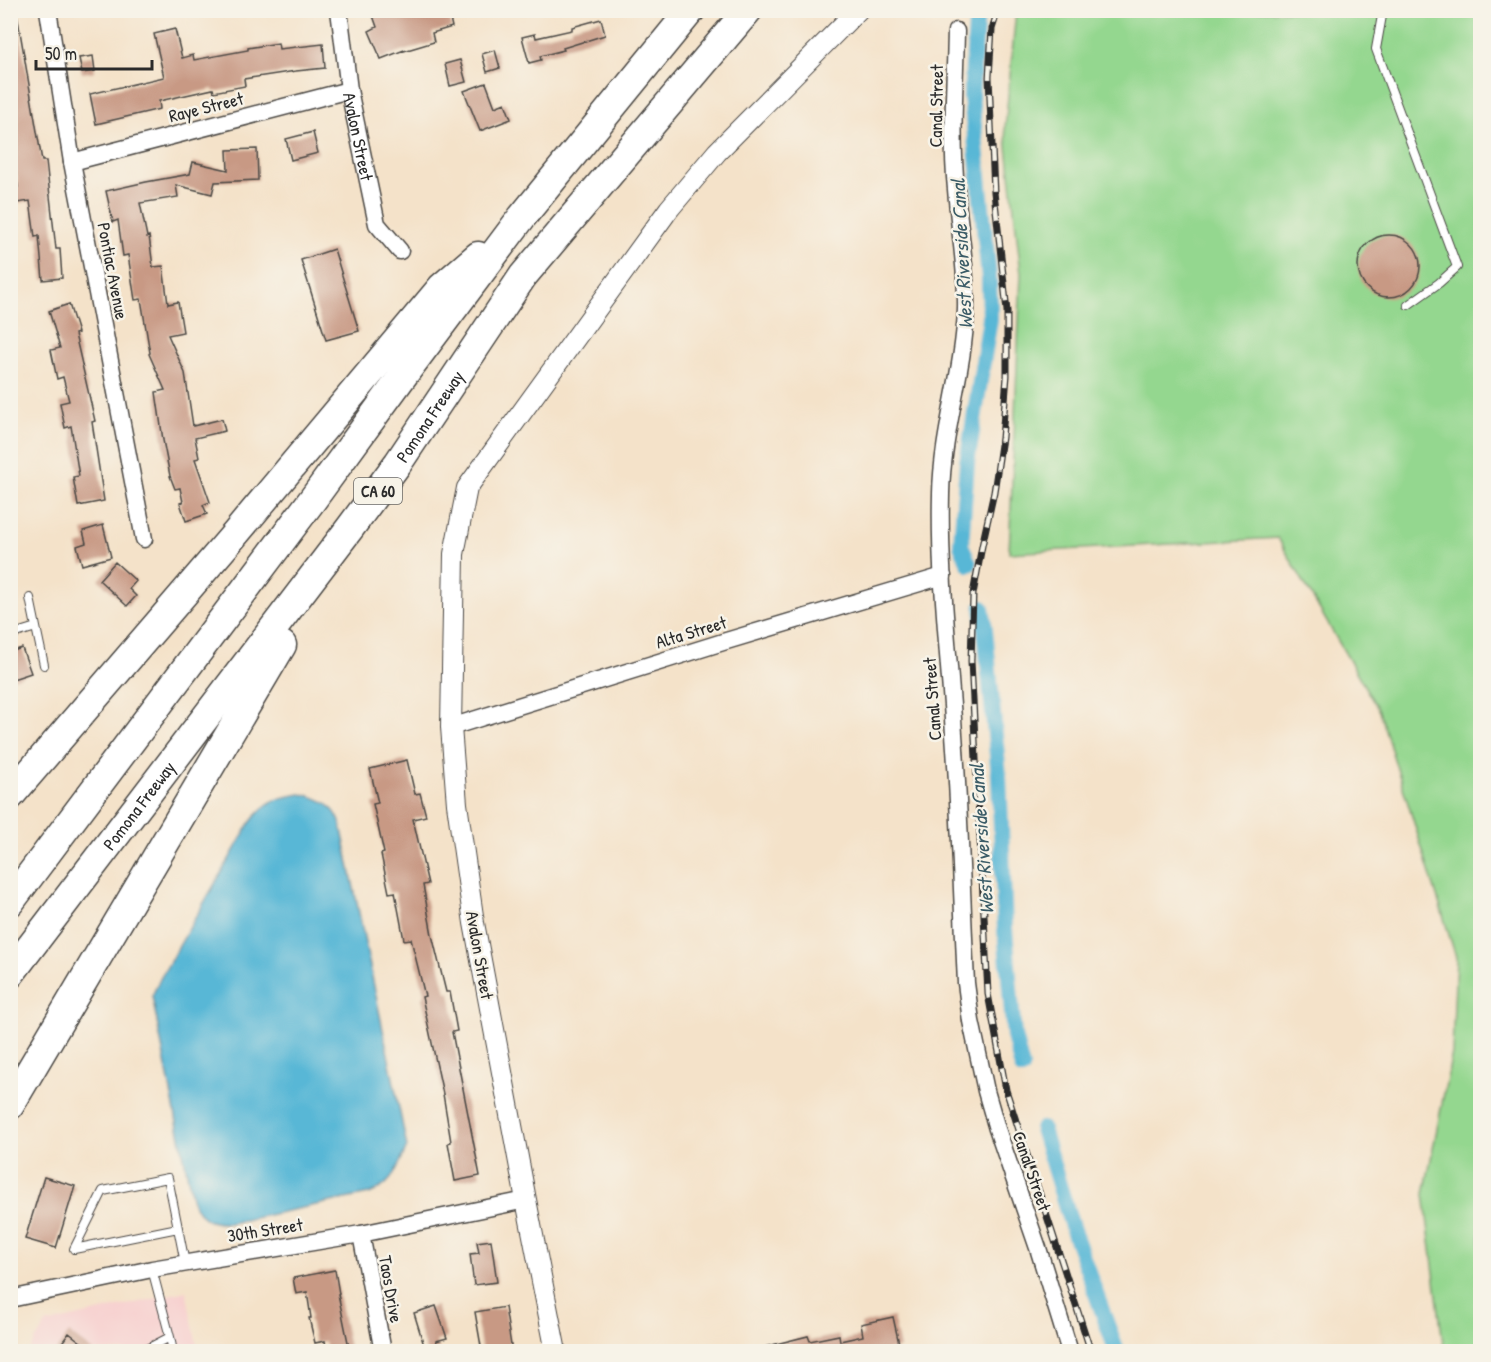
<svg xmlns="http://www.w3.org/2000/svg" width="1491" height="1362" viewBox="0 0 1491 1362" font-family="'Patrick Hand',sans-serif">
  <style>
    .built { fill: #f7d0cf }
    .green { fill: #94d78f; stroke: #60815d; stroke-width: 1.5 }
    .water { fill: #58b7d6; stroke: #427180; stroke-width: 1.5 }
    .lines { fill: none; stroke-linecap: round; stroke-linejoin: round }
    .canal { stroke: #58b7d6; stroke-width: 16 }
    .building { fill: #c89984 }
    .service-casing { stroke: #494643; stroke-width: 10 }
    .minor-casing { stroke: #494643; stroke-width: 19 }
    .tertiary-casing { stroke: #494643; stroke-width: 22 }
    .motorway-casing { stroke: #494643; stroke-width: 31 }
    .service { stroke: #fff; stroke-width: 8 }
    .minor { stroke: #fff; stroke-width: 16 }
    .tertiary { stroke: #fff; stroke-width: 20 }
    .motorway { stroke: #fff; stroke-width: 28 }
    .rail-casing { stroke: #2b2b2b; stroke-width: 7 }
    .rail { stroke: #f7f3e8; stroke-width: 4.5; stroke-dasharray: 14; stroke-linecap: butt }
    .labels { text-anchor: middle; dominant-baseline: central; stroke-width: 5; stroke-linejoin: round; paint-order: stroke }
    .shield { fill: #f7f3e8; stroke: #686764; stroke-width: 1.5 }
    .shield-label { font-size: 16px; font-weight: bold; fill: #2b2b2b }
    .street-label { font-size: 18px; fill: #2b2b2b; stroke: #f7f3e8 }
    .water-label { font-size: 20px; font-style: italic; fill: #3b5c67; stroke: #f7f3e8 }
  </style>
  <rect width="100%" height="100%" fill="#f7f3e8"/>
  <filter id="ink" filterUnits="userSpaceOnUse"><feTurbulence type="fractalNoise" baseFrequency=".0167" numOctaves="2"/><feDisplacementMap in="SourceGraphic" scale="12" xChannelSelector="R" yChannelSelector="G"/><feConvolveMatrix kernelMatrix="1 2 1 2 8 2 1 2 1" color-interpolation-filters="sRGB"/></filter>
  <filter id="wash" filterUnits="userSpaceOnUse"><feTurbulence type="fractalNoise" baseFrequency=".008" numOctaves="4" result="noise"/><feDisplacementMap in="SourceGraphic" scale="24" xChannelSelector="R" yChannelSelector="G"/><feGaussianBlur stdDeviation="1.35" result="paint"/><feColorMatrix in="noise" values="0 0 0 0 0 0 0 0 0 0 0 0 0 0 0 0 0 1.4 0 .05"/><feComposite in="paint" operator="in"/></filter>
  <g filter="url(#wash)">
    <rect width="100%" height="100%" fill="#f4e2c9"/>
    <path class="built" d="M186 1291 198 1351 28 1352 46 1324Z"/>
    <path class="green" d="M1016 11H1480V1351H1444L1424 1194 1452 1053 1456 957 1379 711 1278 538 1009 553 1021 274 1005 128Z"/>
    <path class="water" d="M301 794C321 798 335 805 341 825L407 1147C397 1168 393 1185 369 1194L230 1223C208 1224 199 1219 192 1198L152 996 160 979 250 823C266 801 275 798 301 794Z"/>
    <g class="lines">
      <path class="canal" d="M969 564 961 545 967 463 990 319 989 278 971 96 977 10
        M982 608 985 630 999 776 1005 929 1014 1036 1022 1068
        M1042 1129 1073 1230 1117 1352"/>
    </g>
    <g id="blocks">
      <path class="building" d="M371 10H401L402 14H405L406 15 422 10H448L452 27 432 33 434 42 404 51V50L381 59 369 31 377 27Z
        M10 14H17L42 161H46L56 249H60L62 278 43 280 39 236 35 237 30 201 10 204V188L18 187 14 155H10V129L17 128 12 99H10Z
        M601 19 605 35 563 48 564 50 540 56 541 60 529 63 522 37 535 34 536 38 572 30V27Z
        M175 29 182 58 193 55 194 60 248 50V48L278 43 279 49 323 44 325 68 296 71 244 79 245 86 214 92 213 89 159 101 160 109 96 124 90 94 164 77 154 34Z
        M495 50 500 68 487 72 482 54Z
        M93 56 95 71 82 73 79 58Z
        M460 60 466 82 450 86 445 64Z
        M486 83 495 107 505 103 511 119 480 131 464 91Z
        M313 132 318 153 291 160 286 139Z
        M257 149 258 180 215 182 212 194 176 185 178 197 140 203 147 237 149 236 153 267 163 266 168 304 178 302 183 332 168 335 185 373 193 426 222 419 225 431 195 438 199 458 195 459 210 502 203 505 207 514 186 521 180 503 183 502 180 488 175 489 170 476 163 440 156 392 165 390 149 354 150 353 141 299 135 300 128 255 123 256 118 220 113 222 106 191 146 182 190 174 193 162 228 170 227 150Z
        M1358 266a31 31 0 1 1 62 0a31 31 0 1 1-62 0Z
        M334 249 359 331 326 340 301 260Z
        M69 304 78 333 75 334 95 421 92 422 104 501 78 506 73 477 79 476 71 426 65 428 60 403 69 401 63 377 57 379 51 350 60 348 49 311Z
        M103 525 111 557 82 565 77 546 86 543 83 531Z
        M115 562 136 581 129 589 136 596 127 606 99 580Z
        M22 648 31 673 10 680V652Z
        M407 760 415 794 420 793 426 816 413 819 428 884 423 885 432 935 446 992H450L457 1031 452 1032 480 1176 455 1181 448 1143 451 1142 443 1094 422 997 425 996 411 939 404 940 395 892 389 893 381 854 384 853 373 804 378 803 370 769Z
        M44 1177 75 1186 56 1248 25 1239Z
        M491 1240 497 1282 474 1285 470 1254 479 1253 477 1242Z
        M335 1270 339 1294H338L350 1352H327L325 1341 315 1343 309 1318H311L307 1292 296 1294 293 1278Z
        M436 1306 447 1338 436 1341 440 1352H426L414 1313Z
        M505 1307 512 1352H482L475 1312Z
        M893 1317 900 1348 882 1352H765L764 1347 808 1336 810 1341 839 1335 840 1341 863 1336 861 1324Z
        M69 1333 94 1352H55Z"/>
    </g>
  </g>
  <g filter="url(#ink)">
    <use href="#blocks" fill-opacity="0" stroke="#494643" stroke-width="1.5"/>
    <g class="lines">
      <g class="service-casing">
        <path id="service" d="M1383 10 1376 49 1457 267 1439 283 1408 305
          M30 598 36 627
          M10 635 36 627 44 665
          M178 1228 74 1249 103 1191 168 1178 185 1263
          M152 1269 170 1337 173 1352
          M141 1352 170 1337"/>
      </g>
      <g class="minor-casing">
        <g id="minor">
          <path d="M48 10 72 162 144 539"/>
          <path id="s1" d="M339 10 349 90 377 224 400 251"/>
          <path d="M956 31C955 84 951 137 956 189 959 229 967 269 966 309 964 371 942 432 941 494 939 574 949 654 954 734 960 817 962 900 966 983L971 1021 986 1091 997 1129 1038 1248 1070 1352"/>
          <path d="M72 162 349 90"/>
          <path d="M451 727 723 642 943 576"/>
          <path d="M361 1234 383 1352"/>
          <path d="M10 1299 152 1269 361 1234 526 1200"/>
        </g>
      </g>
      <g class="tertiary-casing">
        <path id="tertiary" d="M556 1352 526 1200 474 923 457 804 451 727 454 554 467 488 669 209 717 152 858 10"/>
      </g>
      <g class="motorway-casing">
        <g id="motorway">
          <path d="M10 796 236 533 442 287 478 256"/>
          <path d="M10 902 313 499 402 377 522 217 691 10"/>
          <path id="s2" d="M10 974 350 528 398 463 523 276 748 10"/>
          <path d="M10 1105 282 645"/>
        </g>
      </g>
      <use href="#service" class="service"/>
      <use href="#minor" class="minor"/>
      <use href="#tertiary" class="tertiary"/>
      <use href="#motorway" class="motorway"/>
      <g class="rail-casing">
        <path id="rail" d="M998 10 992 29 989 77 994 192 1007 311V376L1002 438 994 492 982 546 973 594 971 661 988 994 1006 1090 1091 1352"/>
      </g>
      <use href="#rail" class="rail"/>
    </g>
  </g>
  <g class="labels">
    <rect class="shield" x="354" y="478" width="48" height="26" rx="4.5"/>
    <g class="shield-label">
      <text x="378" y="491">CA 60</text>
    </g>
    <g class="street-label">
      <text transform="translate(936 106) rotate(-89)">Canal Street</text>
      <text transform="translate(206 107) rotate(-14)">Raye Street</text>
      <text stroke="none"><textPath href="#s1" startOffset="128">Avalon Street</textPath></text>
      <text transform="translate(113 271) rotate(79)">Pontiac Avenue</text>
      <text stroke="none"><textPath href="#s2" startOffset="698">Pomona Freeway</textPath></text>
      <text transform="translate(691 632) rotate(-17)">Alta Street</text>
      <text transform="translate(932 699) rotate(-94)">Canal Street</text>
      <text stroke="none"><textPath href="#s2" startOffset="212">Pomona Freeway</textPath></text>
      <text transform="translate(480 955) rotate(80)">Avalon Street</text>
      <text transform="translate(1032 1171) rotate(71)">Canal Street</text>
      <text transform="translate(265 1230) rotate(-9)">30th Street</text>
      <text transform="translate(391 1289) rotate(80)">Taos Drive</text>
    </g>
    <g class="water-label">
      <text transform="translate(961 254) rotate(-93)">West Riverside Canal</text>
      <text transform="translate(981 839) rotate(-94)">West Riverside Canal</text>
    </g>
  </g>
  <rect width="1491" height="1362" fill="none" stroke="#f7f3e8" stroke-width="36"/>
  <path d="M36 60v9h116v-9" fill="none" stroke="#2b2b2b" stroke-width="3"/>
  <text x="45" y="60" font-size="18" fill="#2b2b2b" stroke="#f7f3e8" stroke-width="4.5" paint-order="stroke">50 m</text>
</svg>
